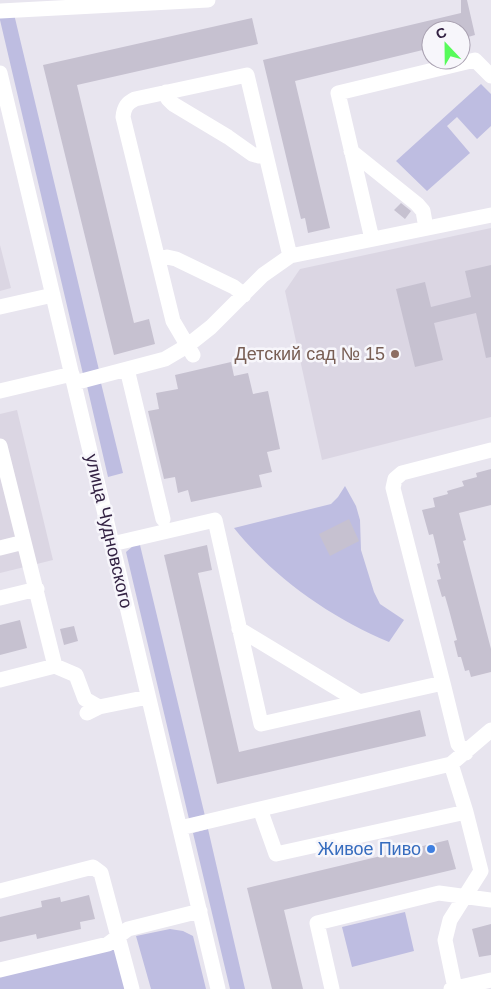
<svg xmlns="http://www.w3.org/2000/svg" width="491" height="989" viewBox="0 0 491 989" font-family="Helvetica,sans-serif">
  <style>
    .built { fill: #dbd6e3 }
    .green { fill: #bebde1 }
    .building { fill: #c6c1d0 }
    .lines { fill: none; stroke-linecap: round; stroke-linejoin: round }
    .minor { stroke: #fff; stroke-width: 15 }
    .education-dot { fill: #8d6e63; stroke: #f7f6fb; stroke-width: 2 }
    .shop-dot { fill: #3f7fe0; stroke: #f7f6fb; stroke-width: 2 }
    .labels { text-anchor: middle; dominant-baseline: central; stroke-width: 5; stroke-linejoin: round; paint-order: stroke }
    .education-label { font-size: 18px; fill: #785e54; stroke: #f7f6fb; text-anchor: end }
    .street-label { font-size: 18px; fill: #332243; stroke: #f7f6fb }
    .shop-label { font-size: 18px; fill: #366cbe; stroke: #f7f6fb; text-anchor: end }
  </style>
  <rect width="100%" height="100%" fill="#e8e5ef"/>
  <path class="built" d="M491 228V417L322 460 285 291 300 269Z
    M0 245 11 288 0 291Z
    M17 410 53 560 0 573V414Z"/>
  <path class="green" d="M14 14 99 370 83 374 0 20V15Z
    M481 84 491 94V126L477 139 457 117 447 126 470 153 427 191 396 161Z
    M101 383 123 473 108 477 87 386Z
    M345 486 356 506 360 520 361 550 374 592 380 604 404 620 389 642C330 617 275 579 234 528L331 504 338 497Z
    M140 545 205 816 189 819 126 552 133 546Z
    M208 829 245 989H230L193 833Z
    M405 912 414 951 352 967 342 927Z
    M170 929 183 931 193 936 206 989H151L136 936Z
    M117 947 127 986 124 989H0V976Z"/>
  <path class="building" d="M461 0H467L475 35 461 39V30H431V48L295 81 330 228 308 233 305 218 301 219 263 60 461 13Z
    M252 18 258 44 77 85 134 323 149 319 155 344 114 355 43 65Z
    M401 203 411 211 405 219 394 210Z
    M491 265V357L486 358 476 313 434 323 443 360 415 367 396 289 425 282 431 307 471 297 465 271Z
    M231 362 234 376 248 373 253 394 268 391 280 449 267 452 272 472 259 475 262 487 191 502 188 490 178 493 175 477 164 479 148 411 159 409 156 393 178 389 175 375Z
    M491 469V505L459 513 466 540 463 541 491 649V672L471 677 469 670 465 671 461 657H458L454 641 457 640 449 610 445 596 442 597 437 580 441 579 437 564 440 563 433 534 429 535 422 510 435 507 433 498 448 494 447 491 464 486 462 481 477 477 476 473Z
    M349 519 359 541 330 556 319 534Z
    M207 545 212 570 198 573 239 752 420 710 426 736 217 784 164 555Z
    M20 620 27 648 0 655V625Z
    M74 626 78 641 64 645 60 629Z
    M448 840 456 869 284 910 303 989H272L247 888Z
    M89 895 95 919 80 922 81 929 37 939 36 934 0 942V917L42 907 41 901 60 897 61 902Z
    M491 924V955L479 957 472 929Z"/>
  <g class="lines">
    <path class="minor" d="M0 11 208 0
      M0 73 218 989
      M166 92 168 99 173 104 228 137 252 154 259 156 266 155
      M351 151 417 204 423 211 426 228
      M372 239 338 93 475 60 491 76
      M158 259 167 257 176 259 234 287 244 295
      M0 307 53 295
      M193 355 173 321 123 117C124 107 127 103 135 99L247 75 290 256
      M127 369 163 519
      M74 383 165 359 187 346 211 327 263 275 290 256 491 215
      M0 391 72 374
      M0 446 55 666 76 675 85 699 99 707
      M112 544 215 520 261 724 443 683 458 744 466 753
      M0 548 24 542
      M0 598 37 589
      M239 629 358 701
      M0 680 55 666
      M443 683 393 488 395 479 402 473 491 450
      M87 713 99 707 148 697
      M451 764 466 812 481 871 450 920 445 940 455 988
      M260 809 276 854 466 812
      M180 828 451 764 491 730
      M0 891 93 867 101 873 132 989
      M0 970 108 944 128 929 200 911
      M332 989 317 923 439 893 491 900
      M451 989 491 980"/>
  </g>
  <circle class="education-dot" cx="395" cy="354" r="5"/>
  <circle class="shop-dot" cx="431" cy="849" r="5"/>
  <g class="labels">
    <g class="education-label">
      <text x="385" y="354">Детский сад № 15</text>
    </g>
    <g class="street-label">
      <text transform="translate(109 531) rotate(77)">улица Чудновского</text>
    </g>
    <g class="shop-label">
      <text x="421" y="849">Живое Пиво</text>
    </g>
  </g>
  <g transform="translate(446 45) rotate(338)"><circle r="24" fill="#f7f6fb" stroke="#a9a1b1"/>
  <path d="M0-4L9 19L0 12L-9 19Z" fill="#57fb5a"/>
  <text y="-8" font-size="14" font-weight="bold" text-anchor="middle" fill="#332243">С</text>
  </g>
</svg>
